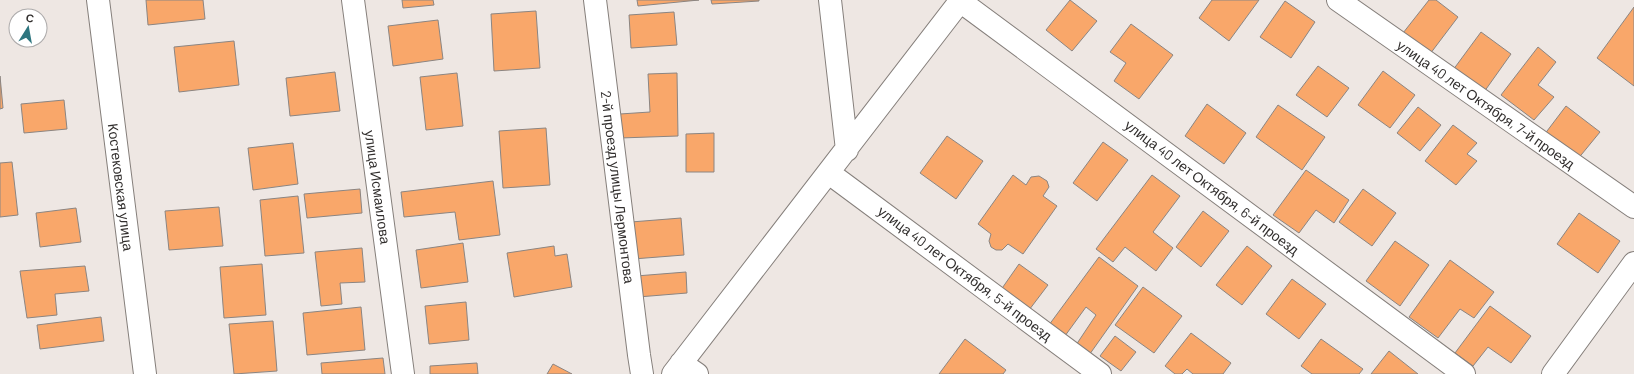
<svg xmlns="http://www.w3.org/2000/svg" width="1634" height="374" viewBox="0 0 1634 374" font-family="Barlow,sans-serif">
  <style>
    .building { fill: #f9a76a; stroke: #8b8582 }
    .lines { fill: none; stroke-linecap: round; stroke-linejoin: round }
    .minor-casing { stroke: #857f7b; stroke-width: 24 }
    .minor { stroke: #fff; stroke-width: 22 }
    .labels { text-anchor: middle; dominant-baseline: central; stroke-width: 3; stroke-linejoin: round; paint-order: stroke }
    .street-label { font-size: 14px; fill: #312e2d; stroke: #fff }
  </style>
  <rect width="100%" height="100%" fill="#eee7e3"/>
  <path class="building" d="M146 0H203L205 19 148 25Z
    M402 0H433L434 5 403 8Z
    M637 0H699L638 6Z
    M711 0H759V1L712 4Z
    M1070 0 1097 21 1072 51 1046 30Z
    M1212 0H1259L1229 41 1199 18Z
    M1429 0H1436L1458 17 1430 54 1403 33Z
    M1285 1 1315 22 1291 58 1260 37Z
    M1634 7V86L1597 58Z
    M536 11 540 68 494 71 491 14Z
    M674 12 677 45 631 48 629 15Z
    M438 20 443 59 393 66 388 26Z
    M1131 24 1173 55 1139 99 1114 81 1126 63 1110 52Z
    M1481 32 1511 54 1484 92 1453 70Z
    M234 41 239 85 179 92 174 47Z
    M1538 47 1556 62 1538 85 1554 97 1534 120 1501 95Z
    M1318 66 1349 88 1327 117 1296 95Z
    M1383 71 1415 95 1390 128 1358 105Z
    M335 72 340 111 290 116 286 78Z
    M457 73 463 126 426 130 420 77Z
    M677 73 678 136 620 138V114L650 112 648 74Z
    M0 76 3 108 0 109Z
    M64 100 67 129 24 133 21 104Z
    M1207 104 1246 133 1224 164 1185 136Z
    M1278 105 1325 137 1302 170 1256 137Z
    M1566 106 1600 132 1577 160 1544 135Z
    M1418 107 1441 125 1420 151 1397 133Z
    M1453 125 1477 143 1467 154 1477 161 1456 185 1425 161Z
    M546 128 550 185 503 188 499 131Z
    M714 133V172H686V134Z
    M947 136 983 161 956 199 920 173Z
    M1103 142 1128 160 1097 201 1073 183Z
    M293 143 298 184 253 190 248 148Z
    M12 162 18 215 0 217V163Z
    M1306 170 1349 200 1334 223 1316 210 1299 233 1273 215Z
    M1013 175 1026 185 1031 177 1039 176 1047 181 1049 187 1043 196 1057 206 1023 254 1008 244 1002 250H996L991 247 989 241 991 234 978 224Z
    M1152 175 1180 196 1153 232 1173 248 1156 271 1125 247 1113 262 1096 249Z
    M493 181 500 235 459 240 455 212 404 217 401 192Z
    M360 189 362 213 307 218 304 194Z
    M1363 189 1396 213 1372 246 1339 222Z
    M298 196 304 253 265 256 260 200Z
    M219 207 223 246 169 250 165 211Z
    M76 208 81 242 40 247 36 213Z
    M1203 211 1229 231 1201 267 1176 247Z
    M1579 213 1620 241 1598 273 1557 244Z
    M681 218 684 255 633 259 631 222Z
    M1395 241 1429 265 1400 306 1366 281Z
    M463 243 468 282 421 288 416 250Z
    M554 246 555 256 567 254 572 287 514 297 507 253Z
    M1247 246 1272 266 1242 305 1216 285Z
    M362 248 365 282 340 283 342 304 321 306 315 252Z
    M1099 257 1138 286 1087 358 1074 348 1096 315 1086 307 1062 340 1046 329Z
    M1450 260 1494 292 1474 318 1460 309 1438 338 1409 317Z
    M262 264 266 315 224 318 220 267Z
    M1019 264 1048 285 1026 314 998 294Z
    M85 266 89 291 55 294 57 315 27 318 20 271Z
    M686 272 687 293 638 297 636 276Z
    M1292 279 1326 304 1299 339 1266 314Z
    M1143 287 1182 316 1154 353 1115 325Z
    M466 302 469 340 429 344 425 306Z
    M1490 306 1531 336 1511 363 1488 347 1473 366 1455 353Z
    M361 307 365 350 307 355 303 313Z
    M101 317 104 341 40 349 37 325Z
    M273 321 277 371 234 374 229 324Z
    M1191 333 1231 363 1223 374H1193L1187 369 1182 374H1175L1165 366Z
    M1115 336 1136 352 1121 371 1100 356Z
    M965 339 1006 370 1003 374H939Z
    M1321 339 1363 369 1359 374H1312L1301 366Z
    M1389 351 1418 374H1371Z
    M383 358 385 374H322L321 363Z
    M477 363 478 374H430V366Z
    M553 364 572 374H547Z"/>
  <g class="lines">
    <g class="minor-casing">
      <path id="minor" d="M98 0 145 374
        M353 0 403 374
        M595 0 639 355 642 374
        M830 0 847 150
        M1338 0 1634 207
        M960 1 1464 374
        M829 173 1100 374
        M681 363 697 374
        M673 374 961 0
        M1553 374 1634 263"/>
    </g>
    <use href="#minor" class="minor"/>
  </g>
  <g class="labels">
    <g class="street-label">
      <text transform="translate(1486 104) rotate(35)">улица 40 лет Октября, 7-й проезд</text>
      <text transform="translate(121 187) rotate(83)">Костековская улица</text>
      <text transform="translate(378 187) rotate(82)">улица Исмаилова</text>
      <text transform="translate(618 187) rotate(83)">2-й проезд улицы Лермонтова</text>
      <text transform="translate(1212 187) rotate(37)">улица 40 лет Октября, 6-й проезд</text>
      <text transform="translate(965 273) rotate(37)">улица 40 лет Октября, 5-й проезд</text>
    </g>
  </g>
  <g transform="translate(28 28) rotate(11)"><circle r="19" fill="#ffffff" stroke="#adabab"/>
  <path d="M0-3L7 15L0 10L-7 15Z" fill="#2e767f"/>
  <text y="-6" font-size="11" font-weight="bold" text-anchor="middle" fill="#312e2d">С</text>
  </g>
</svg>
